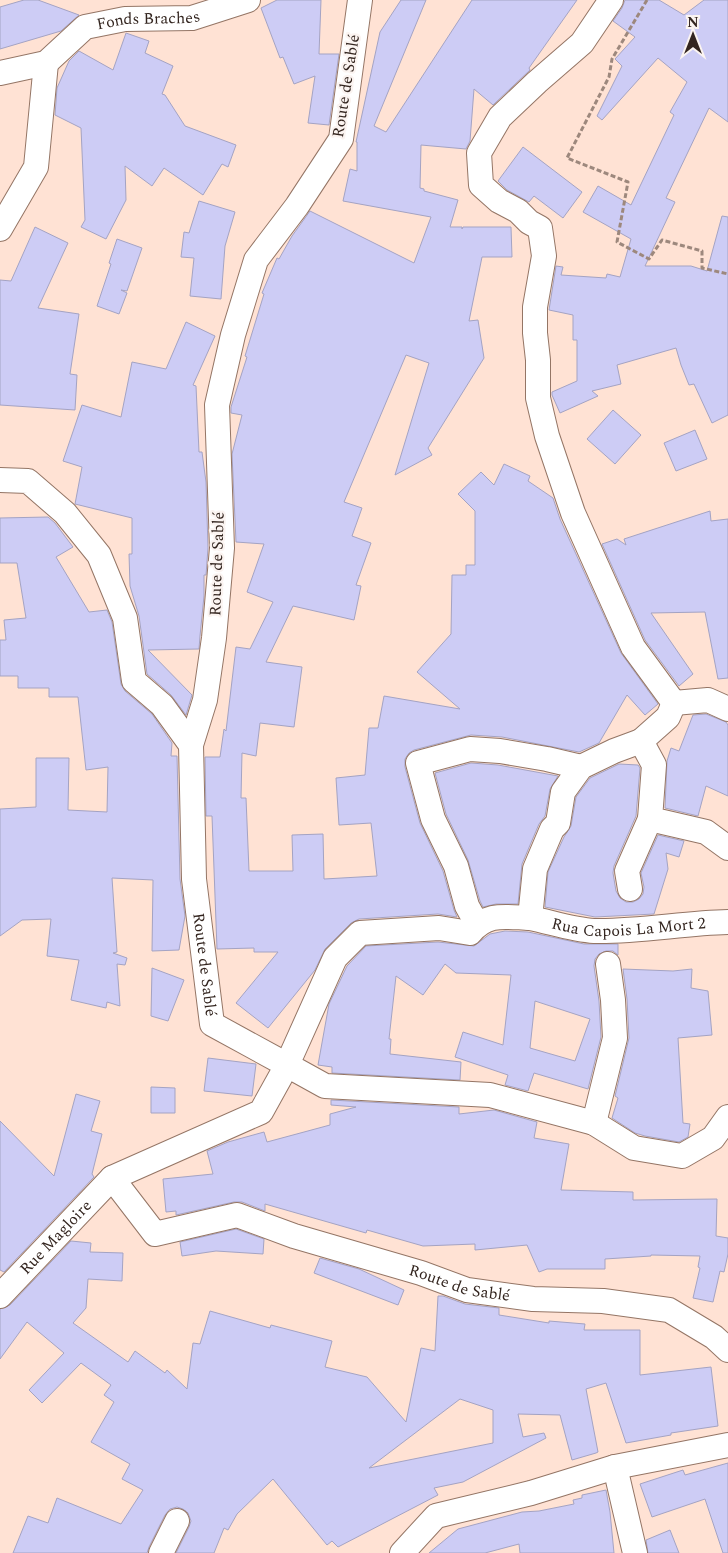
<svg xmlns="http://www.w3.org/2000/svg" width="728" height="1553" viewBox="0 0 728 1553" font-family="Spectral,serif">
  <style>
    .building { fill: #cdccf5; stroke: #a4a3c3; fill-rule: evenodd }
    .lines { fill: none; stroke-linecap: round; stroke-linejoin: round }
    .street-casing { stroke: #947565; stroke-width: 26 }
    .path { stroke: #9d887d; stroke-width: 3; stroke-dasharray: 5 2.5; stroke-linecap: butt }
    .street { stroke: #fff; stroke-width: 24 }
    .labels { text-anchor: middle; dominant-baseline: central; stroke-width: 4.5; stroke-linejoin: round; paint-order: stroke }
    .street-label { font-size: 16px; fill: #33251f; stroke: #fbf4f1 }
  </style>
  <rect width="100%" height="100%" fill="#ffe2d4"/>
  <path class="building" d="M24 0H38L79 15 61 31 0 49V7Z
    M277 0H321L319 54H339L329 125 308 123 315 76 294 84 283 57 280 58 261 8Z
    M401 0H426L374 126 386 132 472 0H577L529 68 530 70 493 105 474 89 470 141 466 149 421 145 420 188 424 189V191L458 200 450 227H462V229L463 227H511L512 257H482L469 321 478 320 484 358 428 448 432 455 395 475 429 363 406 355 344 502 362 508 352 536 371 543 356 585 361 586 354 620 293 606 266 662 302 667 294 727 260 723 256 756 242 753 241 798H246L249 871H293L292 835 323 834 324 879 377 876 371 823 339 825 336 778 365 775 369 728H378L384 696 460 709 417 672 451 634 452 575H466V565H475V511L458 494 481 472 494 485 504 464 530 476 528 481 553 498 560 519 621 653 658 704 645 715 627 695 599 743 579 752 502 737 471 735 414 750 409 753 405 759V767L420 823 443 871 454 910 457 917 438 914 359 919 351 923 325 949 315 970 268 1028 236 1003 278 952H254V948L217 949 212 816H206L205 757H220L224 729 226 731 236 647 250 649 273 602 247 592 264 544 236 542 232 454 242 415 231 413V407L247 357 245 356 264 294 262 293 277 258 279 259 292 236 310 211 414 263 431 217 343 201 350 169 357 171V142H356L380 32Z
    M625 0H659L684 15 704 0H728V122L709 108 666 198 675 202 645 266H691L707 271 722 216 728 217V415L712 423 694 384 689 385 681 365 676 348 617 365 621 384 592 391 598 396 560 413 552 395V392L577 381V340H573V315L549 310 556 266 563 267 561 275 606 278 607 274 620 277 631 239 583 212 598 186 631 205 674 115 670 112 687 82 658 58 602 120 597 116 622 66 615 59 635 37 613 21 622 8Z
    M126 33 149 41 145 53 173 66 162 94 165 95 185 126 236 145 228 167 222 164 203 195 164 168 152 186 125 166 126 200 106 239 81 227 85 220 81 128 55 115 57 88 69 61 79 51 113 70Z
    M523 147 582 192 563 218 534 196 529 202 507 190 498 181Z
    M199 201 235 212 225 246 221 299 190 296 194 258 181 257 184 232 189 233Z
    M35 227 68 243 38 308 79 314 70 374 77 375 75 410 0 405V280L11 281Z
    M117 239 142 248 127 291 121 290 127 293 119 314 97 306 111 264 109 263Z
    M186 322 215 336 193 385 196 386 199 452H202L206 482 208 548 206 575H204V596L200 636 199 649 148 650 192 695 186 715 171 695 147 674 139 616 130 586 129 554H132V518L75 504 82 467 63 461 82 405 121 417 132 362 166 369Z
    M613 410 641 435 615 464 587 439Z
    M695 430 707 459 676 471 664 443Z
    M710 511 711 521 728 519V678L718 679 705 612 651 613 693 674 679 686 645 640 602 544 617 539 626 545 624 539Z
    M48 517 55 523 73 547 56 557 89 612 107 610 112 622 121 684 125 691 152 714 172 743 171 756H177L180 879 185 916 179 950 152 951 153 880 112 878 117 952 113 953 127 958 125 965 117 964 120 1006 107 1002 106 1008 71 1000 79 960 47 956 51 919 22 920 0 936V809L36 807V758H69L68 810 107 812 108 767 86 770 78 697H49V688H18V676H0V640H6L4 620 26 618 17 563H0V518Z
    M706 714 726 722 728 725V796L706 786 698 816 665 808 667 761 671 748 679 751 693 715Z
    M471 763 498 765 558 776 550 789 545 816 539 824 522 864 518 904H496L483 907 480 901 468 860 446 814 435 773Z
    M619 764 638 765 640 768 636 816 614 866 613 873 616 891 620 898 626 902H633L639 899 643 894 644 887 641 873 658 835 684 841 679 857 666 853 668 869 654 914 595 917 545 907 548 872 564 837 571 826 576 797 590 778Z
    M505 931 528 932 584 944H618V955L613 951H606L599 954 595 959 594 966 599 1001 601 1037 588 1089 534 1073 528 1091 505 1085 508 1075 455 1057 463 1032 503 1045 511 975 456 973 445 964 423 995 396 976 389 1039H391L390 1054 461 1062 460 1080 332 1073V1067L318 1065 329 1004 347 966 366 946 438 942 474 946 490 934ZM535 1001 590 1019 575 1061 530 1048Z
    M152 968 184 980 168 1021 151 1016Z
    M623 969 673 971 692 969 691 988 708 991 712 1035 678 1038 683 1123 690 1124 688 1137 679 1142 645 1136 635 1133 612 1118 618 1098 615 1096 629 1038 627 999Z
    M208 1058 256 1064 252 1096 204 1091Z
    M151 1087 175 1088V1113H151Z
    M76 1094 100 1101 91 1131 102 1134 92 1174 94 1177 4 1272 0 1270V1121L54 1176Z
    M331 1100 459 1107V1114L494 1110 537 1122 534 1138 569 1144 561 1190 633 1192V1200L717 1199 716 1236 728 1238V1254L724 1272 720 1271 713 1302 693 1298 700 1268 698 1267 700 1256 651 1255V1256L605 1259V1269H547L539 1272 527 1245 475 1250V1244L423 1246 367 1230 366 1233 265 1204V1211L242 1202H234L176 1215V1211L166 1212 163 1179 213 1174 207 1151 228 1142 264 1132 267 1142 330 1125V1114L356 1107 331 1105Z
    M236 1229 264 1239 263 1254 216 1251 182 1256 180 1242Z
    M71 1241 91 1243 90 1252 123 1253 122 1281 88 1279 86 1308 73 1323 128 1362 135 1351 165 1373 167 1370 187 1389 193 1343 200 1344 210 1311 270 1328 271 1325 332 1341 325 1367 367 1377 406 1422 421 1348 435 1351 438 1296H443L465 1304 499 1308V1315L549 1323V1321L585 1324 584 1330H640V1375L711 1367 718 1426 671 1433V1435L626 1443 606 1383 586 1389 598 1452 596 1453 572 1460 560 1415 518 1414 523 1437 544 1433 546 1438 463 1482 434 1488 438 1495 338 1547 332 1541 327 1545 273 1479 237 1514 228 1530 224 1528 214 1553H176L189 1527 191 1521 188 1513 183 1509 177 1507 170 1509 165 1515 149 1547 147 1553H13L28 1516 48 1523 57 1498 121 1524 143 1490 122 1479 130 1464 91 1442 114 1402 104 1395 111 1385 81 1363 42 1403 29 1390 64 1353 27 1322 0 1359V1309L10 1305ZM460 1399 493 1410V1443L369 1468Z
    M320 1258 359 1269 404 1290 398 1305 314 1273Z
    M728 1463V1553H723L705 1499 652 1517 640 1484 683 1470 685 1475Z
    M606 1490 610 1512 614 1553H520L519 1544 485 1553H429L458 1529 522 1512 539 1511 574 1504 573 1500 582 1498V1495Z
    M670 1530 679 1553H648L646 1540Z"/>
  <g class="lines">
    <g class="street-casing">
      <g id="street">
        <path id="s1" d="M360 0 341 139 297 206 256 260 233 335 217 405 222 548 214 638 205 700 191 745 194 879 212 1024 287 1065 261 1112 112 1178 155 1234 237 1215 294 1236 421 1273 467 1290 533 1299 603 1301 669 1310 714 1337 728 1350"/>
        <path d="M611 0 582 43 537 82 500 117 479 153 481 185 499 201 518 211 529 222 540 228 544 256 535 307V333L538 360V398L547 436 573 513 633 647 674 703"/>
        <path id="s2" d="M0 73 46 63 85 27 125 19 192 18 248 0"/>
        <path d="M0 229 36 167 46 63"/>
        <path d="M0 480 28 481 65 513 99 555 125 618 134 681 162 705 191 745"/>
        <path d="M674 703 668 717 641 741 654 765 650 819 706 832 728 848"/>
        <path d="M674 703 708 700 728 709"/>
        <path d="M641 741 614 751 581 767 563 792 558 823 552 829 535 869 530 918C505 917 487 912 470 933L439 928 360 933 335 958 287 1065 325 1086 490 1095 594 1123 634 1148 682 1156 713 1138 728 1117"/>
        <path d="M630 889 627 871 650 819"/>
        <path id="s3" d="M530 918C550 922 574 930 594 931 639 932 683 923 728 922"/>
        <path d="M477 924 467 906 456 866 433 819 418 763 470 749 500 751 547 759 581 767"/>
        <path d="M594 1123 615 1038 613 1000 608 964"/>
        <path id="s4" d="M0 1296 112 1178"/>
        <path d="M615 1467 635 1553"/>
        <path d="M161 1553 177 1521"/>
        <path d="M402 1553 436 1516 531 1493 615 1467 728 1445"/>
      </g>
    </g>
    <path class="path" d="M647 0 612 59 609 77 567 158 628 182 617 242 649 259 662 240 702 251V268L728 274"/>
    <use href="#street" class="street"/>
  </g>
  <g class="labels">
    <g class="street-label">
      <text stroke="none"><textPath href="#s2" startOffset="164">Fonds Braches</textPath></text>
      <text transform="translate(346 86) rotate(-81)">Route de Sablé</text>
      <text transform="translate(217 564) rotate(-88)">Route de Sablé</text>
      <text stroke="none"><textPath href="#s3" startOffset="100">Rua Capois La Mort 2</textPath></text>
      <text stroke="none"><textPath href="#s1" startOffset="1002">Route de Sablé</textPath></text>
      <text stroke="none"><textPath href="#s4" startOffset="81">Rue Magloire</textPath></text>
      <text stroke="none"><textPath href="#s1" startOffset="1752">Route de Sablé</textPath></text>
    </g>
  </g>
  <g transform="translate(693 35)" stroke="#fbf4f1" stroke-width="4" paint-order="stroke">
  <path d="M0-4L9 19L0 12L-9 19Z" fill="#33251f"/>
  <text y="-8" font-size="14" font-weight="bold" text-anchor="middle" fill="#33251f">N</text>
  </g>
</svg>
